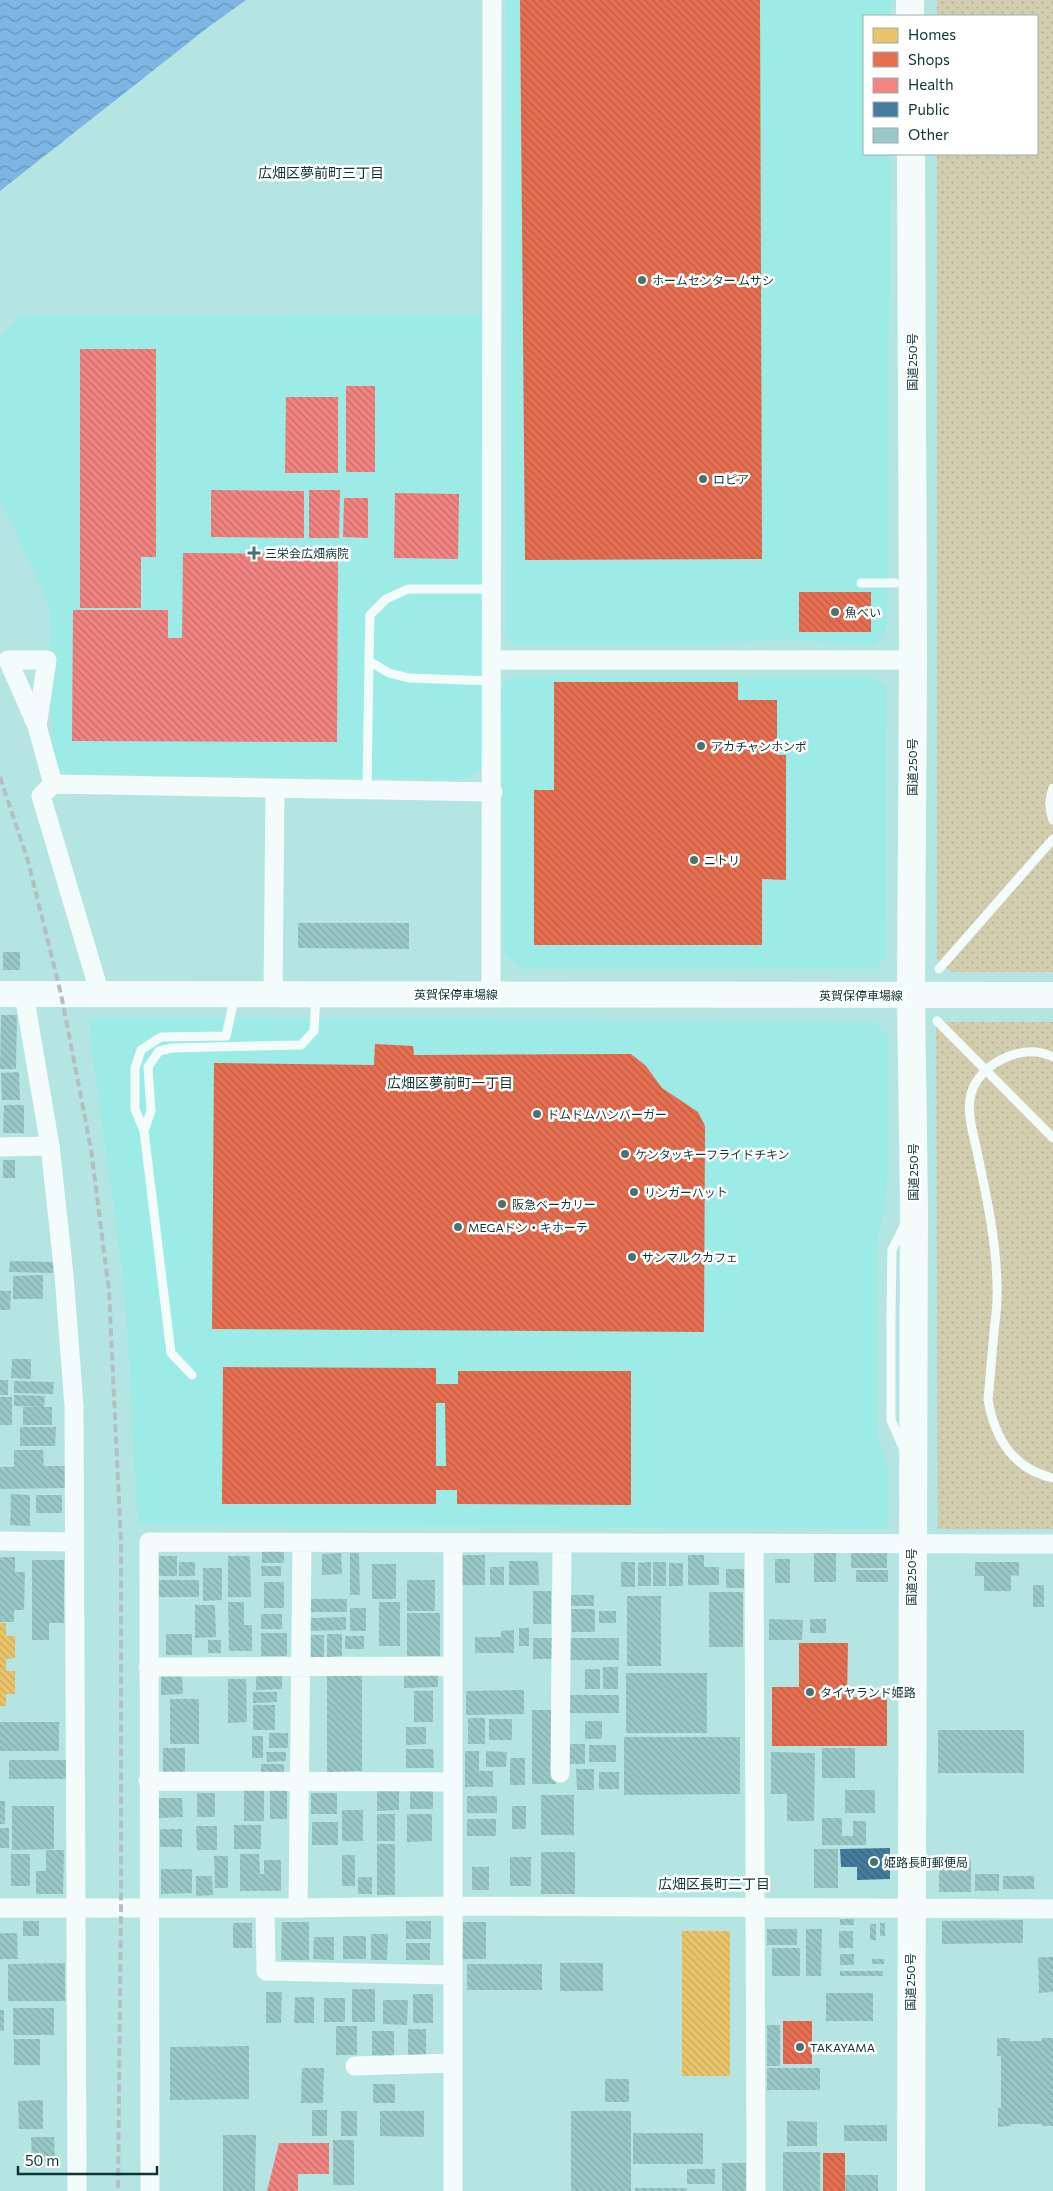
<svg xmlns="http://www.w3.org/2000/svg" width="1053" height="2191" viewBox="0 0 1053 2191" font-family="Commissioner,'Noto Sans JP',sans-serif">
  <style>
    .built { fill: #9cebe7 }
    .park { fill: url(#park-dots) }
    .water { fill: url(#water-waves) }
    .homes { fill: url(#homes-back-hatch) }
    .shops { fill: url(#shops-back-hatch); fill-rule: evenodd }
    .health { fill: url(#health-back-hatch) }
    .public { fill: url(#public-back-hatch) }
    .building { fill: url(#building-back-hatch) }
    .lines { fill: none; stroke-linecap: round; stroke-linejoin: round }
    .lane { stroke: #f4fbfb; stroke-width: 9 }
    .street { stroke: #f4fbfb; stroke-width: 19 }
    .secondary { stroke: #f4fbfb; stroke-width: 26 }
    .highway { stroke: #f4fbfb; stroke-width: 28 }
    .rail { stroke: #b4c0c0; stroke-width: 4; stroke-dasharray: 8 4; stroke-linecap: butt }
    .poi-dot { fill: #487371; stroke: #fff; stroke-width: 2 }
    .labels { text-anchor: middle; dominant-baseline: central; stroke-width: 5; stroke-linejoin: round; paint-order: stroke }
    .poi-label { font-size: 12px; fill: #0e3534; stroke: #fff; text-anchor: start }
    .street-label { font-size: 12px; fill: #0e3534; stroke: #fff }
    .neighbourhood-label { font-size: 14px; fill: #0e3534; stroke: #fff }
  </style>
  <defs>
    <pattern id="park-dots" width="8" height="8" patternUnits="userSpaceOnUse" patternTransform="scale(1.25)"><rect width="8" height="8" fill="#d1cdae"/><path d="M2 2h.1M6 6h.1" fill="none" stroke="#b2b196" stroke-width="1.8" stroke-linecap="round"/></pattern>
    <pattern id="water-waves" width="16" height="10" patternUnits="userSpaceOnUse" patternTransform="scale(1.25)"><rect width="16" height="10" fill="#7db6e3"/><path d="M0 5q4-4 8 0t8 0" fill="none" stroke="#6595b9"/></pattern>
    <pattern id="homes-back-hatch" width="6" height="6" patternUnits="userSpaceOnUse" patternTransform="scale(1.25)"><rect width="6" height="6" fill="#e9c46a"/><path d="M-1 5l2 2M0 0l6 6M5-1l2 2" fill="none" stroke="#c7a95c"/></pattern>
    <pattern id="shops-back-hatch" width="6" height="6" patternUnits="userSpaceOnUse" patternTransform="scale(1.25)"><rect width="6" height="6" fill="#e76f51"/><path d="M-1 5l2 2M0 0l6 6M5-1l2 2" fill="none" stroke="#ba5c44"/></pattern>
    <pattern id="health-back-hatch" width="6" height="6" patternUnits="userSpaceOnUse" patternTransform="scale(1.25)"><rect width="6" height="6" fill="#f28482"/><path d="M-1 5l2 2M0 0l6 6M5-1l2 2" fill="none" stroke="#c26d6b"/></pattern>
    <pattern id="public-back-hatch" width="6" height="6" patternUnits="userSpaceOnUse" patternTransform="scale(1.25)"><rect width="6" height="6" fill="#457b9d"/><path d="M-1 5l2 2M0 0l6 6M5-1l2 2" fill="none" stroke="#386681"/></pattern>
    <pattern id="building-back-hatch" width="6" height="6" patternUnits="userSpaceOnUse" patternTransform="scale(1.25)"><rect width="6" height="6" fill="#99c8c6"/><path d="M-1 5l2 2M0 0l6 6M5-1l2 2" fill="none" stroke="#83acab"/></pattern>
  </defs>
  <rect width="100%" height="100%" fill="#b4e5e3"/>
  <path class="built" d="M506 0H890V16H864V154H890L887 628 875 646 787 639 711 644H515L506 635Z
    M482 314V768L468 779 67 774 59 768 52 751 50 606 0 500V338L20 316Z
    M515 676 872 677 887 688 886 958 875 969 519 968 504 953 501 686Z
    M88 1018 875 1022 888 1036 887 1190 877 1244V1435L889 1471 887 1528 138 1525 125 1292Z"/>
  <path class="park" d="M937 0H1053V972H951L937 958V154H1037V16H937Z
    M944 1022H1053V1529H938L936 1028Z"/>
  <path class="water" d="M0 0H246L211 25 0 191Z"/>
  <path class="homes" d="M0 1623H6V1636H15V1658L6 1659V1671H15V1694H6V1706H0Z
    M682 1931H730V2076H682Z"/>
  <path class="shops" d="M520 0H760L762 559 525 560Z
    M799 592H871V632H799Z
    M554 682H738V700H777V755H786V880L762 879V945H534V790H554Z
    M375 1044 413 1046 414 1055 631 1054 646 1066 662 1088 698 1112 705 1126 704 1332 212 1329 214 1063 374 1065Z
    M223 1367 436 1368V1384H458V1371H631V1505L457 1504V1490H436V1504H222ZM436 1403H445L446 1466H436Z
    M799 1643H848L847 1697H887V1746H772V1687H799Z
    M783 2021H812V2064H783Z
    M823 2153H845V2191H823Z"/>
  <path class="health" d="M80 349H156V557H141V608H80Z
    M346 386H375V472H346Z
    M286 397H338V473H285Z
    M211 490 304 491V538L211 537Z
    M309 490H340L339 538H309Z
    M395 493 459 494 458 559 394 558Z
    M344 498H368V538L343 537Z
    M183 553 338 554 337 742 72 741 73 610H168V638H182Z
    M279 2143H329V2174H298V2191H267Z"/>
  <path class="public" d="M890 1848V1879L857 1880V1867H841L840 1849Z"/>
  <path class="building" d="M298 923H409V949L298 948Z
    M3 952H20V970H3Z
    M1 1015H17L16 1069H0Z
    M19 1072 20 1100H2L1 1073Z
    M4 1105H24V1133H3Z
    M3 1160H15V1178H3Z
    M10 1261 53 1262V1273L9 1272Z
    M43 1275V1299H13V1276Z
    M0 1291H11L10 1310H0Z
    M12 1359H31V1379L11 1378Z
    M0 1380H8V1395H0Z
    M14 1381 54 1382 53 1394 14 1393Z
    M14 1395 45 1396 44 1407 14 1406Z
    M0 1397H12V1425H0Z
    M23 1407H52V1425H23Z
    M20 1427H56L55 1446H20Z
    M14 1450H43L44 1466H65V1488L0 1489V1467H14Z
    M11 1494 30 1495V1526L10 1525Z
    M36 1495H62V1513H36Z
    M851 1549H887V1568H851Z
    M262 1550H284V1563H262Z
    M814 1551H836V1582H814Z
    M341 1553 342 1574 322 1575V1554Z
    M350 1553H359L360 1595H350Z
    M461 1555H485V1585H461Z
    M688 1555H704V1567H719V1585H688Z
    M159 1556H177V1576H159Z
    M228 1556H250L251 1597H228Z
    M0 1557H15V1572H25L24 1610H14V1622H0Z
    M775 1559H790V1583H775Z
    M32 1560H64V1623H49V1640H32Z
    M509 1561H538L539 1585H509Z
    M179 1562H195V1576H179Z
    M621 1562H635V1587H621Z
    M651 1562V1586H638V1563Z
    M653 1562H666V1586H653Z
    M975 1562H1019V1576L1011 1575V1591H984V1576H975Z
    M669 1563H683V1586H669Z
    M372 1564H396V1599H372Z
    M261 1566H281V1576H262Z
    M490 1567H504V1585H490Z
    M203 1568H222V1600L203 1601Z
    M726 1569H744V1588H726Z
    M856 1570H888V1582H856Z
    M159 1580H199V1597H159Z
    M407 1580H435V1611H407Z
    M264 1582H284V1608H264Z
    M1033 1585H1044V1607H1033Z
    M533 1591H551V1624H533Z
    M709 1592H743V1647H709Z
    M570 1595H594V1606H570Z
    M627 1596H661V1666H627Z
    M311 1599H347V1612H311Z
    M228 1602H244V1625H252V1651H229Z
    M379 1602H400V1646H379Z
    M195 1605H215L216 1637 195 1638Z
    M350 1608H366V1631H350Z
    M571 1609H595V1632H572Z
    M599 1611H616V1623H599Z
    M407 1613H440V1656H407Z
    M261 1614H282V1629H261Z
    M346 1617V1630L311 1631V1618Z
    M769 1619 803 1620 802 1640H769Z
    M810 1619H826V1633H810Z
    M519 1628H529V1646H519Z
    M514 1630V1653H475V1637H501V1631Z
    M261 1633H287V1656H261Z
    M166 1634H192V1655H166Z
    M327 1634H342V1656L327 1657Z
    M311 1635H324V1657H311Z
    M345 1636H364V1649H345Z
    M533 1638H552V1659H533Z
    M570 1638H619V1660H570Z
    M208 1640H221V1653H208Z
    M603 1667H618V1689H603Z
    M585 1669H600V1689H585Z
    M256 1671H282V1689L256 1690Z
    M161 1672H182L183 1694 161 1695Z
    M327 1672H362V1771L327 1772Z
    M404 1672H438V1687L404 1688Z
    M626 1673H707V1733H626Z
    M228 1679H246L247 1722 228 1723Z
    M524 1690V1714L466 1715V1691Z
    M414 1691H433V1722H414Z
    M253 1692H277V1702L253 1703Z
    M569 1695H619V1713H570Z
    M170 1699H199V1744H170Z
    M253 1705H275V1730H253Z
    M532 1710H556V1784H532Z
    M468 1718H485V1744H468Z
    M489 1719H512V1740H489Z
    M585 1721H602V1739H585Z
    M0 1722H59V1751H0Z
    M406 1727H426V1744L406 1745Z
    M938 1730H1024V1773H938Z
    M269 1733H288V1748H269Z
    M252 1736H263V1758H252Z
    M624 1737H740V1794L624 1795Z
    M570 1744H585V1764H570Z
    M589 1745H616V1762H589Z
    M163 1748H185V1773H163Z
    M822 1748H855V1778H822Z
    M406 1749H433L434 1768H406Z
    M465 1751H479V1771H493V1787H465Z
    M486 1751 507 1752 506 1767H486Z
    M266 1752H286V1761L267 1762Z
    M771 1752 815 1753 814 1821H787V1794H771Z
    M510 1758H525V1785H510Z
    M9 1760H70V1779H9Z
    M261 1764H284V1774H261Z
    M576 1769H594V1790H577Z
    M599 1772H619V1789H599Z
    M244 1785H264V1821H244Z
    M377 1785H399V1810L377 1811Z
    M410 1786H433V1809H410Z
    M270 1787H287V1819H270Z
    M845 1790H875V1813H845Z
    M197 1793H215V1817H197Z
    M311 1793H337V1814H311Z
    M541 1795H574V1835H541Z
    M467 1796H497V1813H467Z
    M159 1798H182L183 1817 159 1818Z
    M0 1801H5V1824H0Z
    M12 1806H54V1849L12 1850Z
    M512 1806H526V1829H512Z
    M342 1810H363V1841H342Z
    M377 1814H395V1841H377Z
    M407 1814H432V1841L407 1842Z
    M822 1818H842V1836H853V1821H866V1845H822Z
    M467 1819H496V1836H467Z
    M312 1822H338V1845H312Z
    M234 1825H261V1849H234Z
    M196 1826H217V1850H197Z
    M0 1828H9V1848H0Z
    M160 1829H182V1847H160Z
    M377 1844H395V1895H377Z
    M814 1849H838V1888H814Z
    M46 1850H64L63 1894H36V1871H46Z
    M541 1852H575V1894H541Z
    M11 1854H30V1886H11Z
    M240 1854H259L260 1874H264V1860H281V1891H240Z
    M342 1855H355V1886H342Z
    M214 1856H228V1888H215Z
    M939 1856H958V1860H971V1892H939Z
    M510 1857H531V1886H510Z
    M472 1867H489V1890H472Z
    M161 1869H192V1893L161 1894Z
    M975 1874H999V1891H975Z
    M196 1876H212L213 1895 196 1896Z
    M1003 1876H1034V1889H1003Z
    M358 1877H372V1894H358Z
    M840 1919H854V1925H840Z
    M1023 1920V1943L942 1944V1921Z
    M23 1921H39V1936H23Z
    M406 1921H431V1939H406Z
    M282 1922H309V1960H281Z
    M463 1922H486V1959H462Z
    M233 1923H252V1948H233Z
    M880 1923H885V1936H880Z
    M870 1924H876V1940H870Z
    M767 1929H797V1945H767Z
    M806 1929H822L821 1976H806Z
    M839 1931H853V1948H839Z
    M0 1933H17L18 1959H0Z
    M371 1934H388L387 1960H371Z
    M343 1936H366V1959H343Z
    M314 1937H334V1960L313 1959Z
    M406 1943H430V1960H406Z
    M772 1948H800V1976H772Z
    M840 1954H854V1965H840Z
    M1038 1957H1053V1992L1039 1993Z
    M872 1959H884V1964H872Z
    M65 1963V2001H8V1964Z
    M560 1963H603V1991H560Z
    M467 1964H542V1990H467Z
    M840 1971H883V1976H840Z
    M352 1989H375V2022H352Z
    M266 1992H282L281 2023H266Z
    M826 1993H873V2021H826Z
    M413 1994H433V2023H413Z
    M295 1997H314V2023H294Z
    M324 1998H345V2022H324Z
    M383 2000H408L407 2025 383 2024Z
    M13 2008H54V2035H13Z
    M0 2010H4V2031H0Z
    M767 2025H780V2066H767Z
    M336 2026H357V2055H336Z
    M408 2029H426V2055H408Z
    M372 2031H394V2056L372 2055Z
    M997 2038H1010V2041H1042V2038H1053V2126H1042V2124H1011V2126L998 2127V2108H1001V2056H997Z
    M14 2039H40V2065H14Z
    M249 2046V2099L170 2100V2047Z
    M302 2068H324L323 2103H301Z
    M767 2068H820V2090H767Z
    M605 2079H629V2102H605Z
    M373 2084H395V2103H373Z
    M43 2100V2129H19L18 2101Z
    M312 2110H327V2136H312Z
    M341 2111H357V2136H341Z
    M380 2111H424V2137L380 2136Z
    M571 2111H631V2191H571Z
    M787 2121 817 2122V2146H787Z
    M844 2125H887V2141H844Z
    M633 2133H703V2164H633Z
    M223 2135H256L255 2191H223Z
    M31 2137H54L55 2161 32 2162Z
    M333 2140H354V2185H333Z
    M783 2152H820V2191H783Z
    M722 2163H746V2191H722Z
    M687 2169H715V2184H687Z
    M845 2175H878V2191H845Z
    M635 2188H687V2191H635Z"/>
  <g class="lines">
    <path class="lane" d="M861 583H895
      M492 681 409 678 389 673 369 661 370 615 386 599 408 589H493
      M1053 788C1049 800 1049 808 1053 820
      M367 790 369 661
      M939 969 1053 839
      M937 1021 1053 1138
      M1053 1057C1025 1043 986 1060 973 1088 964 1109 974 1135 978 1156 988 1203 998 1250 997 1298 997 1310 995 1321 994 1332 992 1355 990 1378 988 1400 995 1439 1013 1469 1053 1478
      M144 1131 151 1111 148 1067 159 1051 172 1048 301 1045 314 1031 316 997
      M192 1375 171 1353 144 1131 135 1109V1068L141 1050 161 1037 226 1036 235 995
      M904 1450 891 1420V1317L892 1250 905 1224"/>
    <path class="street" d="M493 660H913
      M37 726 8 660H47L37 726 53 784
      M24 994 50 1146 64 1275 74 1406 77 2191
      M100 994 41 796 53 784 493 792
      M273 994 275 788
      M491 994 492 0
      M0 1147 50 1146
      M0 1541 74 1542
      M754 1544 756 2191
      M148 1667 453 1666
      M560 1773 562 1543
      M148 1781 453 1782
      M0 1908H298L453 1906 1053 1909
      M265 1908 266 1971 453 1975
      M298 1908 302 1543
      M355 2066 453 2063
      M150 2191 149 1542 1053 1544
      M453 2191V1543"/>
    <path class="secondary" d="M0 994 1053 995"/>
    <path class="highway" d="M910 0V16
      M911 2191 914 1209 911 995 913 660 911 154"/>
    <path class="rail" d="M0 777 28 861 61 994 91 1149 109 1291 121 1543V1908L118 2191"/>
  </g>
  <g class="poi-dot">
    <circle cx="642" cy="280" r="5"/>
    <circle cx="703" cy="479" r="5"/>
    <path d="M251.5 545.5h5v5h5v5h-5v5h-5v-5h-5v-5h5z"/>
    <circle cx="835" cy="612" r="5"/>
    <circle cx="701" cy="746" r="5"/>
    <circle cx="694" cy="860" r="5"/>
    <circle cx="537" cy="1114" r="5"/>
    <circle cx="625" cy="1154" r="5"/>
    <circle cx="634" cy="1192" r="5"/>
    <circle cx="502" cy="1204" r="5"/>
    <circle cx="458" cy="1227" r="5"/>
    <circle cx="632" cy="1257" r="5"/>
    <circle cx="810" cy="1692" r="5"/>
    <circle cx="874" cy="1862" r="5"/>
    <circle cx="800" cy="2047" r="5"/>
  </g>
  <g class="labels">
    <g class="poi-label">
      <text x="652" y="280">ホームセンター ムサシ</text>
      <text x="713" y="479">ロピア</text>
      <text x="265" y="553">三栄会広畑病院</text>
      <text x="845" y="612">魚べい</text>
      <text x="711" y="746">アカチャンホンポ</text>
      <text x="704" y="860">ニトリ</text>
      <text x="547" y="1114">ドムドムハンバーガー</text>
      <text x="635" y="1154">ケンタッキーフライドチキン</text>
      <text x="644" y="1192">リンガーハット</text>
      <text x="512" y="1204">阪急ベーカリー</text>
      <text x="468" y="1227">MEGAドン・キホーテ</text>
      <text x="642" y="1257">サンマルクカフェ</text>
      <text x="820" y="1692">タイヤランド姫路</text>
      <text x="884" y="1862">姫路長町郵便局</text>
      <text x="810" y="2047">TAKAYAMA</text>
    </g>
    <g class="street-label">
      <text transform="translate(912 362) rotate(-90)">国道250号</text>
      <text transform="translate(912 767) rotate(-90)">国道250号</text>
      <text x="456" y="994">英賀保停車場線</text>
      <text x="861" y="995">英賀保停車場線</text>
      <text transform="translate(913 1172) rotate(-90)">国道250号</text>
      <text transform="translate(911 1577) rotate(-90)">国道250号</text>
      <text transform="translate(910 1982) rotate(-90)">国道250号</text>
    </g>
    <g class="neighbourhood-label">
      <text x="321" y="172">広畑区夢前町三丁目</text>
      <text x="450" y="1082">広畑区夢前町一丁目</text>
      <text x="714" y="1883">広畑区長町二丁目</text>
    </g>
  </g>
  <rect x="863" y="15" width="175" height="140" fill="#ffffff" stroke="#9faeae"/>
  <rect x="873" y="28" width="25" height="15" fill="#e9c46a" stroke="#9faeae"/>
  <text x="908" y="40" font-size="15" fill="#0e3534">Homes</text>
  <rect x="873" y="52" width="25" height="15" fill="#e76f51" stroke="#9faeae"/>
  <text x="908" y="65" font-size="15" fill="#0e3534">Shops</text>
  <rect x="873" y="78" width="25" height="15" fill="#f28482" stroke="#9faeae"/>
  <text x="908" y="90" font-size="15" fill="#0e3534">Health</text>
  <rect x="873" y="102" width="25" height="15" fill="#457b9d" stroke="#9faeae"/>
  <text x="908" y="115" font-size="15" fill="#0e3534">Public</text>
  <rect x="873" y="128" width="25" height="15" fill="#99c8c6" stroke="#9faeae"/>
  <text x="908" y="140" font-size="15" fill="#0e3534">Other</text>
  <path d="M18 2166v8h139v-8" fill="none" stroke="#0e3534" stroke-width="2.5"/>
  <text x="25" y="2166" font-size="15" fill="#0e3534" stroke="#ffffff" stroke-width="4" paint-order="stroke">50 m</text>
</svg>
